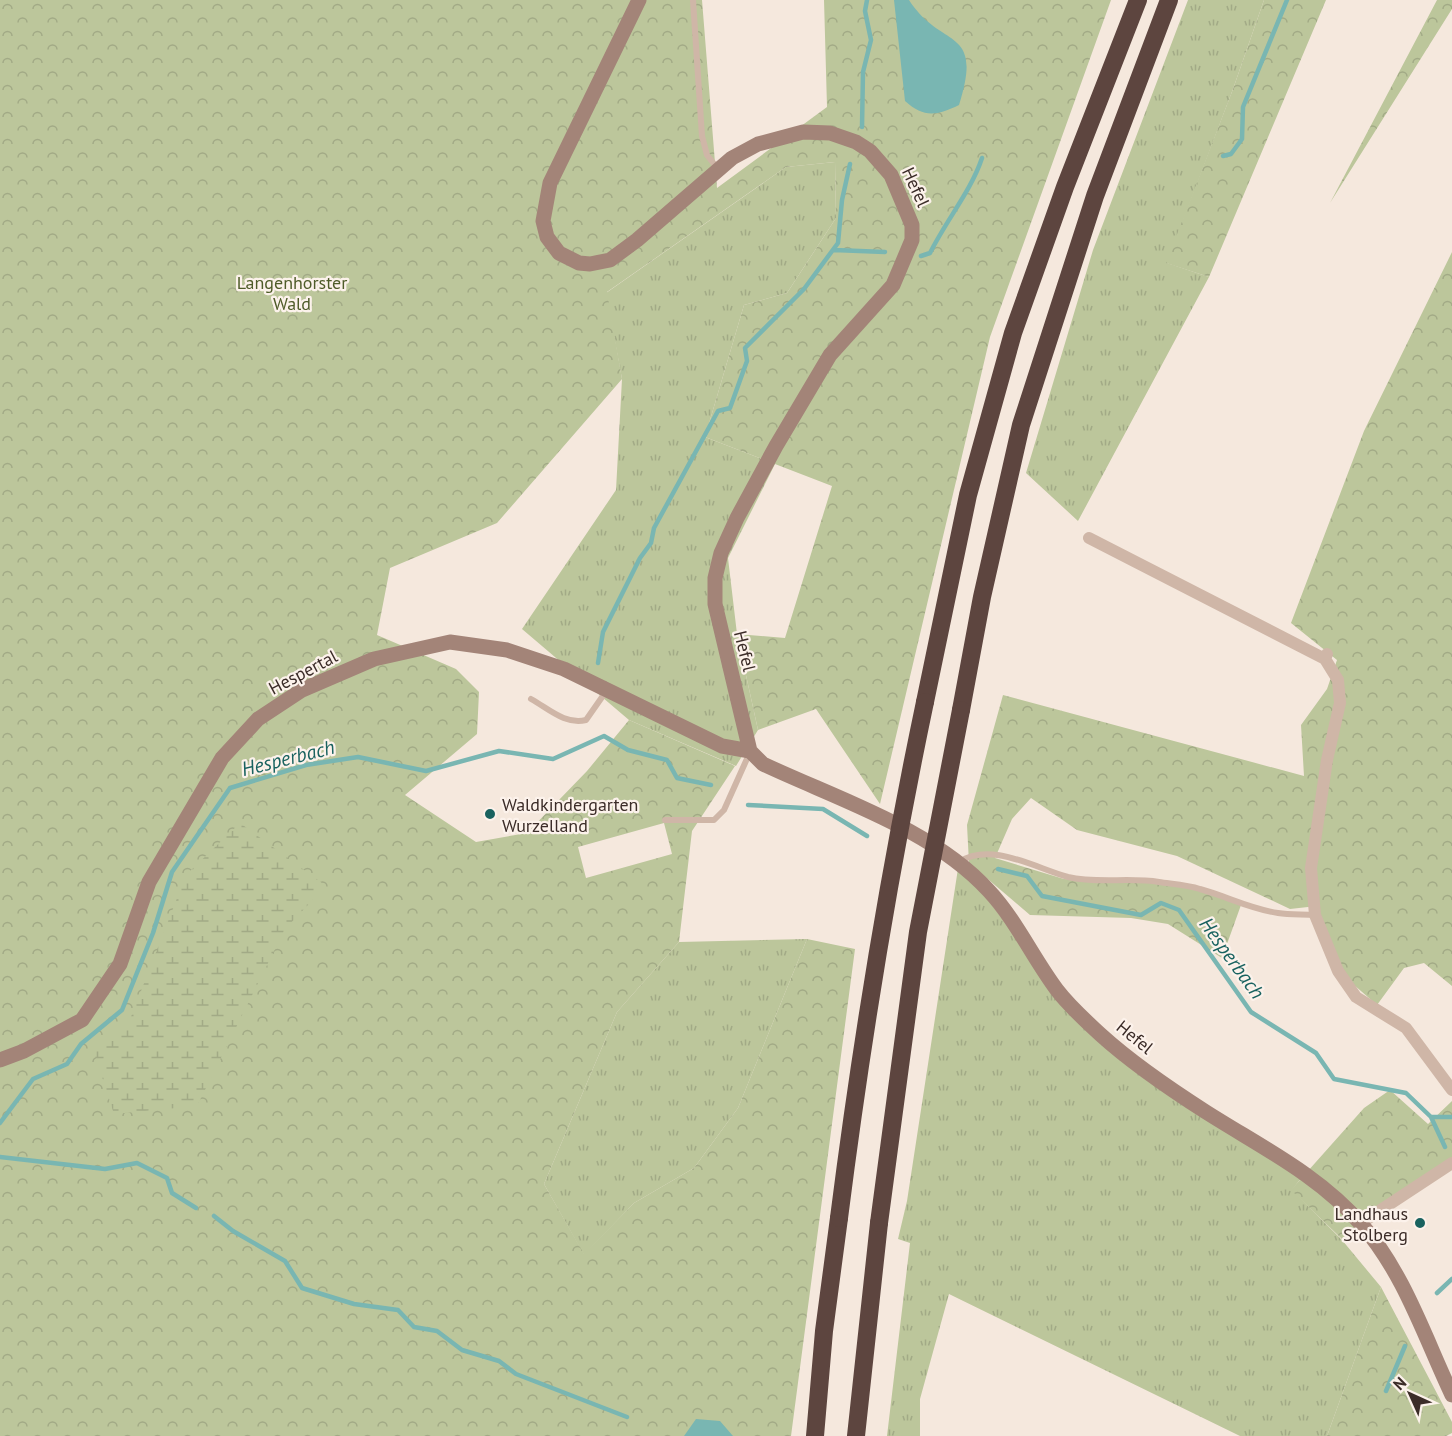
<svg xmlns="http://www.w3.org/2000/svg" width="1452" height="1436" viewBox="0 0 1452 1436" font-family="'PT Sans',sans-serif">
  <style>
    .grass { fill: url(#grass-tufts) }
    .forest { fill: url(#forest-crowns); fill-rule: evenodd }
    .wetland { fill: url(#wetland-marsh) }
    .water { fill: #79b6b2 }
    .lines { fill: none; stroke-linecap: round; stroke-linejoin: round }
    .stream { stroke: #79b6b2; stroke-width: 4.5 }
    .lane { stroke: #cfb6a7; stroke-width: 6 }
    .street { stroke: #cfb6a7; stroke-width: 12 }
    .secondary { stroke: #a38478; stroke-width: 15 }
    .highway { stroke: #5d453f; stroke-width: 18 }
    .highway-bridge { stroke: #5d453f; stroke-width: 18 }
    .poi-dot { fill: #19625f; stroke: #fcf2eb; stroke-width: 2 }
    .labels { text-anchor: middle; dominant-baseline: central; stroke-width: 4.5; stroke-linejoin: round; paint-order: stroke }
    .street-label { font-size: 18px; fill: #3b2c28; stroke: #fcf2eb }
    .park-label { font-size: 18px; fill: #4f5c29; stroke: #fcf2eb }
    .poi-label { font-size: 18px; fill: #3b2c28; stroke: #fcf2eb; text-anchor: start }
    .water-label { font-size: 20px; font-style: italic; fill: #19625f; stroke: #fcf2eb }
  </style>
  <defs>
    <pattern id="grass-tufts" width="24" height="20" patternUnits="userSpaceOnUse" patternTransform="scale(1.5)"><rect width="24" height="20" fill="#bcc69b"/><path d="M3 7l-1-3M5 7V3M7 7l1-3M15 17l-1-3M17 17v-4M19 17l1-3" fill="none" stroke="#a2aa86"/></pattern>
    <pattern id="forest-crowns" width="20" height="18" patternUnits="userSpaceOnUse" patternTransform="scale(1.5)"><rect width="20" height="18" fill="#bcc69b"/><path d="M2 6a3 3 0 1 1 6 0M12 15a3 3 0 1 1 6 0" fill="none" stroke="#a2aa86"/></pattern>
    <pattern id="wetland-marsh" width="20" height="14" patternUnits="userSpaceOnUse" patternTransform="scale(1.5)"><rect width="20" height="14" fill="#bcc69b"/><path d="M1 5h8M5 5V1M11 12h8M15 12V8" fill="none" stroke="#a2aa86"/></pattern>
  </defs>
  <rect width="100%" height="100%" fill="#f5e8dd"/>
  <path class="grass" d="M1188 0H1264L1233 89 1167 263 1209 277 1078 521 1026 473 1093 250Z
    M835 162 836 218 787 293 744 305 705 437 775 464 728 558 737 634 758 730 736 766 629 720 522 629 616 490 622 379 606 293 786 167Z
    M959 862 1057 990 1102 1036 1305 1173 1292 1190 1342 1240 1381 1287 1327 1436H1240L949 1294 920 1399V1436H887L910 1243 898 1239 907 1201Z
    M807 939 738 1108 694 1168 634 1203 584 1255 544 1184 617 1012 679 942Z"/>
  <path class="forest" d="M0 0H702L717 188 827 107 824 0H1111L990 337 880 804 816 709 758 730 737 634 785 638 832 486 705 437 744 305 787 293 836 218 835 162 786 167 607 292 622 379 497 523 390 568 377 635 456 669 479 692 477 734 405 795 476 842 527 833 587 771 629 720 735 766 692 831 679 942 617 1012 544 1184 584 1254 634 1203 694 1168 738 1108 807 939 855 949 791 1436H0ZM664 823 672 854 586 878 578 847Z
    M1264 0H1326L1209 277 1166 263 1233 89Z
    M1437 0H1452V9L1330 203Z
    M1452 252V986L1424 963 1404 968 1377 1005 1346 978 1317 906 1290 909 1177 856 1077 830 1031 798 1012 819 995 858 1064 879 1153 883 1200 890 1241 905 1222 958 1168 924 1131 918 1030 915 969 863 967 825 1003 695 1304 776 1301 725 1327 689 1337 660 1291 623 1364 431Z
    M1390 1090 1428 1124 1452 1101V1161L1343 1240 1291 1190 1364 1108Z
    M1381 1287 1452 1422V1433L1446 1436H1327Z"/>
  <path class="wetland" d="M240 823 326 886 285 929 197 1106 114 1114 94 1052 129 1022 186 875Z"/>
  <path class="water" d="M894 0H909C942 51 984 25 959 105 936 116 924 118 905 101Z
    M696 1419 720 1421 733 1436H684Z"/>
  <g class="lines">
    <path class="stream" d="M862 127 863 72 871 40 865 11 867 0
      M1223 156 1231 154 1242 139 1243 107 1287 0
      M834 250 885 252
      M921 256 930 253C947 219 971 191 982 158
      M598 663 603 632 640 558 651 543 654 528 718 411 730 408 747 361 745 348 804 289 838 243 842 200 850 164
      M748 805 823 809 867 836
      M998 869 1027 876 1042 896 1141 915 1161 903 1179 910 1251 1012 1316 1053 1334 1079 1406 1093 1431 1117 1445 1147
      M1431 1117H1452
      M0 1123 33 1079 67 1064 81 1044 122 1010 153 933 172 872 230 788 306 765 358 757 426 771 499 751 553 759 604 736 628 750 667 760 677 778 711 785
      M0 1157 105 1169 137 1163 167 1178 172 1193 196 1208
      M214 1216 233 1231 285 1261 302 1288 354 1304 398 1310 414 1327 437 1331 462 1350 499 1361 516 1374 627 1417
      M1437 1293 1452 1279
      M1386 1391 1405 1346"/>
    <path class="lane" d="M693 0 702 136 707 155 718 169
      M531 699C549 709 565 725 586 720L607 690
      M665 820H714L724 810 750 752
      M959 862C991 841 1035 868 1068 877 1098 884 1129 877 1159 882 1172 884 1187 885 1200 889 1226 896 1250 909 1278 913 1290 915 1303 914 1315 915"/>
    <path class="street" d="M1089 538 1325 659
      M1327 654 1325 659 1338 680 1340 703 1327 760 1311 868 1315 915 1338 971 1356 997 1406 1028 1452 1090
      M1361 1223 1452 1163"/>
    <path class="secondary" d="M639 0 550 183 543 221 547 237 559 253 579 263 590 264 610 260 637 240 732 158 758 144 803 132 830 133 856 142 870 151 891 175 912 225V240L893 285 830 355 776 446 737 518 721 553 715 578V604L750 751 763 764C837 799 933 829 989 891 1016 920 1033 958 1057 990 1070 1007 1086 1021 1101 1035 1133 1064 1170 1089 1206 1112 1261 1147 1319 1175 1362 1225 1404 1273 1425 1338 1452 1395
      M0 1060 24 1051 82 1020 120 964 149 882 222 758 258 719 302 690 374 659 450 642 507 650 564 669 722 746 750 751"/>
    <path class="highway" d="M925 702 968 495 1013 333 1065 187 1138 0
      M961 710 982 597 1021 425 1095 196 1169 0
      M815 1436 824 1331 839 1218
      M856 1436 879 1223"/>
    <path class="highway-bridge" d="M839 1218C861 1045 889 873 925 702
      M879 1223 918 932 961 710"/>
  </g>
  <g class="poi-dot">
    <circle cx="490" cy="814" r="6"/>
    <circle cx="1420" cy="1223" r="6"/>
  </g>
  <g class="labels">
    <g class="street-label">
      <text transform="translate(916 187) rotate(65)">Hefel</text>
      <text transform="translate(745 651) rotate(76)">Hefel</text>
      <text transform="translate(303 672) rotate(-28)">Hespertal</text>
      <text transform="translate(1135 1037) rotate(39)">Hefel</text>
    </g>
    <g class="park-label">
      <text x="292" y="282">Langenhorster<tspan x="292" dy="21">Wald</tspan></text>
    </g>
    <g class="poi-label">
      <text x="502" y="804">Waldkindergarten<tspan x="502" dy="21">Wurzelland</tspan></text>
      <text x="1408" y="1213" text-anchor="end">Landhaus<tspan x="1408" dy="21">Stolberg</tspan></text>
    </g>
    <g class="water-label">
      <text transform="translate(288 758) rotate(-14)">Hesperbach</text>
      <text transform="translate(1232 958) rotate(54)">Hesperbach</text>
    </g>
  </g>
  <g transform="translate(1410 1394) rotate(315)" stroke="#fcf2eb" stroke-width="4.5" paint-order="stroke">
  <path d="M0-4.5L10 22L0 15L-10 22Z" fill="#3b2c28"/>
  <text y="-9" font-size="16" font-weight="bold" text-anchor="middle" fill="#3b2c28">N</text>
  </g>
</svg>
